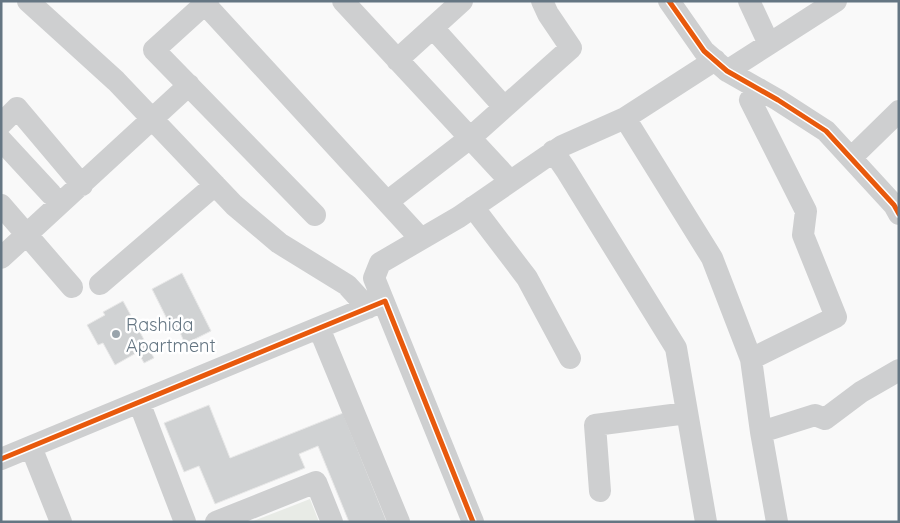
<svg xmlns="http://www.w3.org/2000/svg" width="900" height="523" viewBox="0 0 900 523" font-family="Quicksand,sans-serif">
  <style>
    .park { fill: #e8ebe6 }
    .building { fill: #d0d2d3; stroke: #e8e8e8 }
    .lines { fill: none; stroke-linecap: round; stroke-linejoin: round }
    .minor { stroke: #cecfd0; stroke-width: 22 }
    .cycleway-casing { stroke: #fff; stroke-width: 8 }
    .cycleway { stroke: #e8590c; stroke-width: 5 }
    .poi-dot { fill: #99a4ac; stroke: #fff; stroke-width: 2 }
    .labels { text-anchor: middle; dominant-baseline: central; stroke-width: 5; stroke-linejoin: round; paint-order: stroke }
    .poi-label { font-size: 18px; fill: #657683; stroke: #fff; text-anchor: start }
  </style>
  <rect width="100%" height="100%" fill="#f9f9f9"/>
  <path class="park" d="M310 499 319 522H251Z"/>
  <path class="building" d="M182 273 211 331 185 344 179 330 174 333 152 289Z
    M123 301 154 358 144 363 138 352 115 365 103 343 98 345 87 325 105 315 103 312Z
    M209 405 230 458 343 413 387 522H349L318 446 299 454 305 468 215 504 199 466 184 472 164 423Z"/>
  <g class="lines">
    <path class="minor" d="M28 1 116 81 234 205 279 243 347 285 368 308
      M208 1 154 50 315 215
      M343 1 510 181
      M669 1 704 51 727 71 778 100 826 131 894 205 899 214
      M749 1 769 44
      M205 4 421 239
      M433 28 504 107
      M397 60 462 1
      M727 71 836 1
      M625 118 712 258 751 359 761 432 777 522
      M1 124 17 108 82 185
      M1 140 51 194
      M553 151 566 170 676 348 706 522
      M851 158 899 111
      M387 202 470 138 571 48 548 14 542 1
      M1 205 72 287
      M473 207 527 278 570 358
      M1 258 189 85
      M100 284 215 185
      M319 328 399 522
      M751 359 836 317 803 235 806 211 750 100 759 89
      M139 402 185 522
      M761 432 815 415 825 419 861 392 899 370
      M31 447 61 522
      M1 459 381 302
      M600 491 595 425 687 413
      M216 522 316 482 332 522
      M473 522 374 278 380 263 459 217 562 146 625 118 715 60"/>
    <g class="cycleway-casing">
      <path id="cycleway" d="M669 1 704 51 727 71 778 100 826 131 894 205 899 214
        M1 459 385 301 473 522"/>
    </g>
    <use href="#cycleway" class="cycleway"/>
  </g>
  <circle class="poi-dot" cx="116" cy="334" r="5"/>
  <g class="labels">
    <g class="poi-label">
      <text x="126" y="324">Rashida<tspan x="126" dy="21">Apartment</tspan></text>
    </g>
  </g>
  <rect width="900" height="523" fill="none" stroke="#657683" stroke-width="5"/>
</svg>
